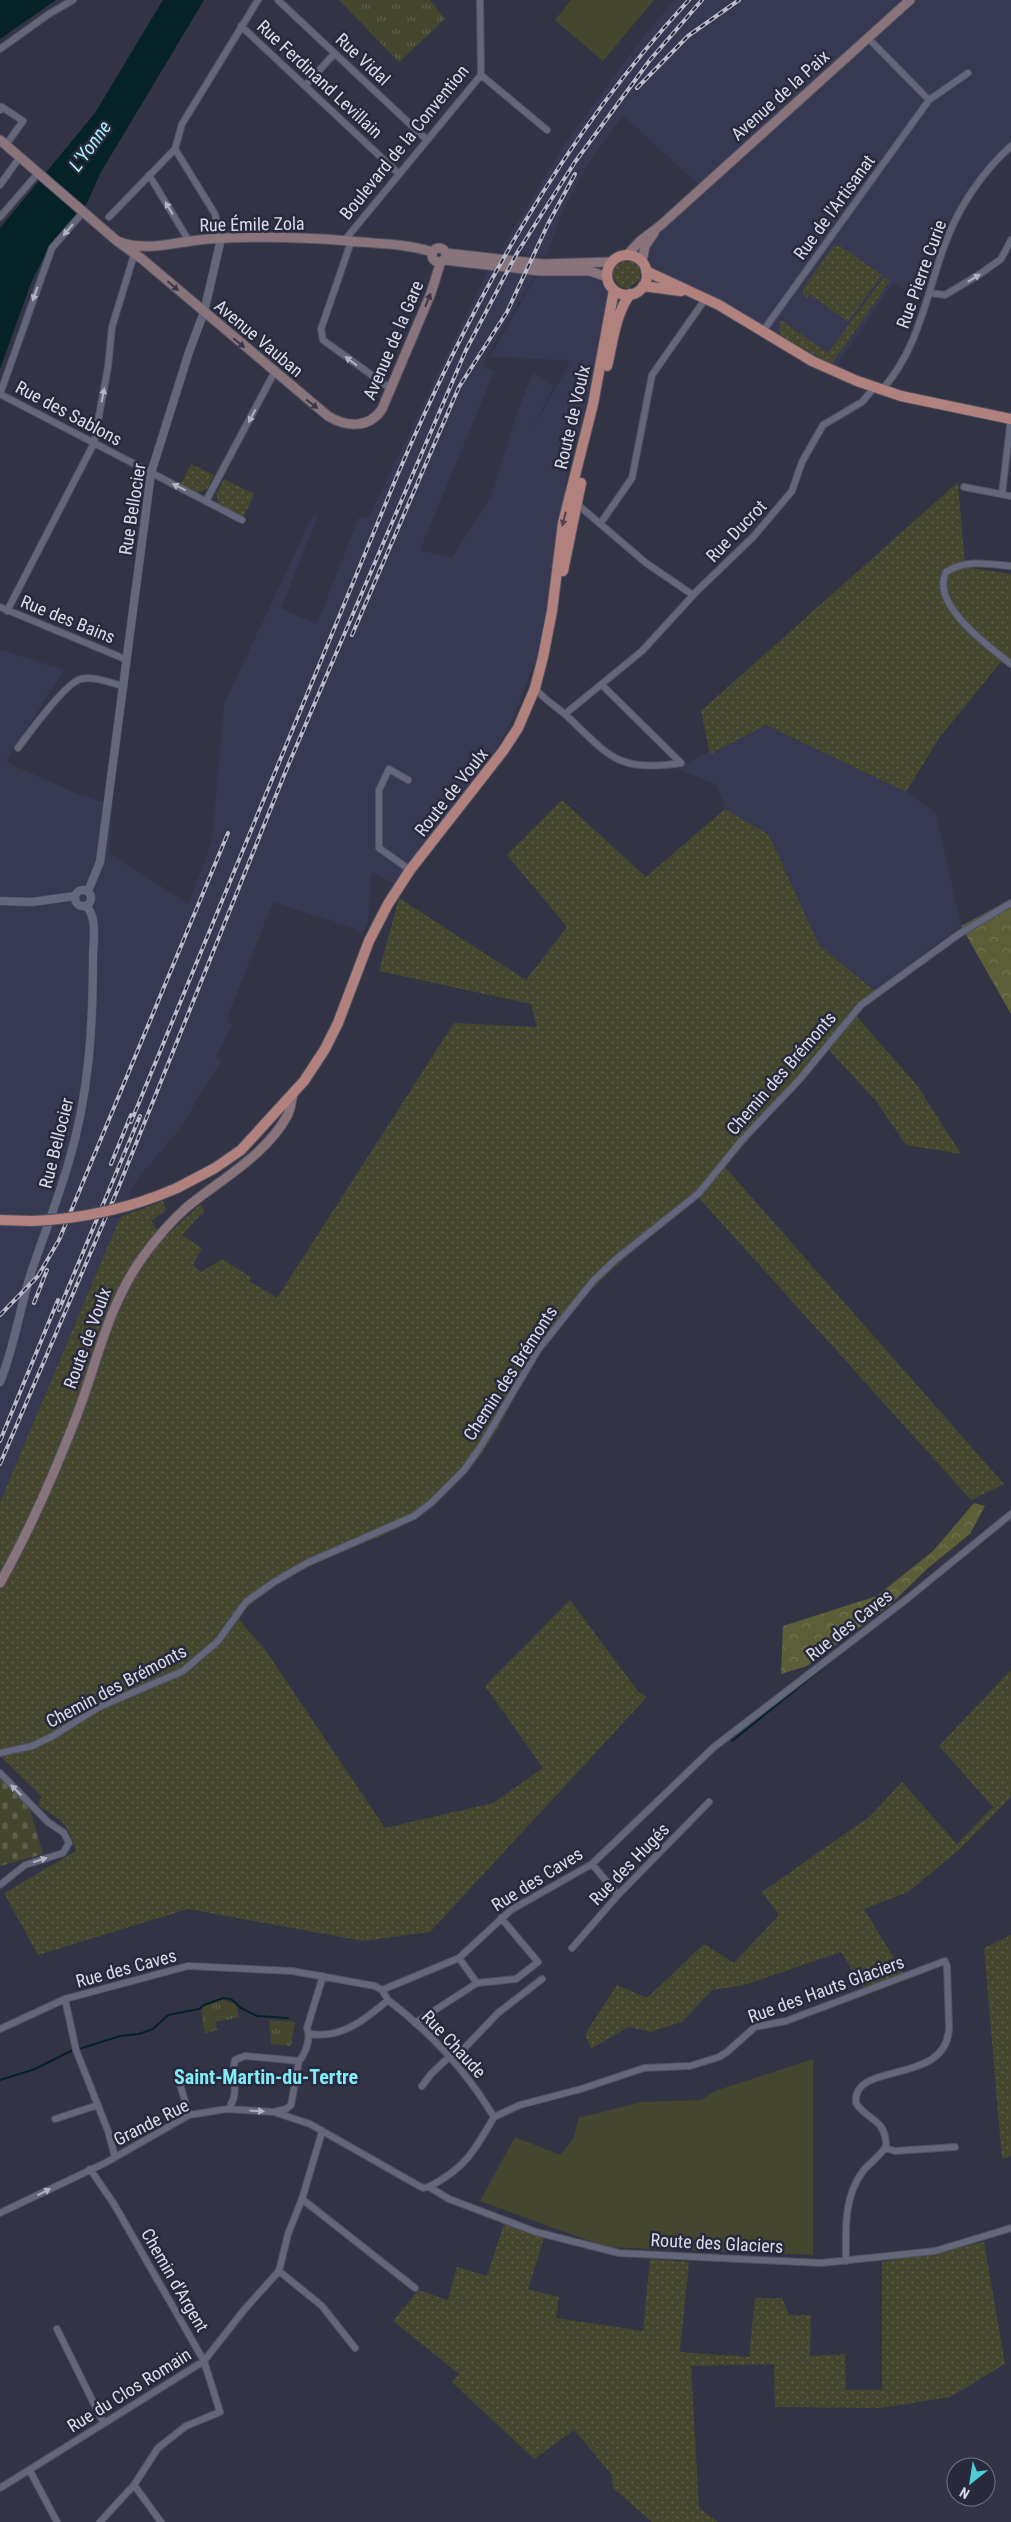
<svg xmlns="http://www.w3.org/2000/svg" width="1011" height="2522" viewBox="0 0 1011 2522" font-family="'Roboto Condensed',sans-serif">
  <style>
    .built { fill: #373952 }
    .grass { fill: url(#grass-dots) }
    .forest { fill: url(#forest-crowns) }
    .cemetery { fill: url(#cemetery-stones) }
    .park { fill: url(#park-tufts) }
    .garden { fill: #44462e }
    .water { fill: #052226 }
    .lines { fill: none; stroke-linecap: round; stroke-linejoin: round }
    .stream { stroke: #052226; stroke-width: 2 }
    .minor-casing { stroke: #505161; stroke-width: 8 }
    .tertiary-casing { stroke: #505161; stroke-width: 9 }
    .secondary-casing { stroke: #505161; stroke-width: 11 }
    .primary-casing { stroke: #505161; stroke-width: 12 }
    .minor { stroke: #64667b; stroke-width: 6 }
    .tertiary { stroke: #64667b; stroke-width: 8 }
    .secondary { stroke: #8a747c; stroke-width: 9 }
    .primary { stroke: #b1817d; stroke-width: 10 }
    .rail-casing { stroke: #bbbcca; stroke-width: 4 }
    .rail { stroke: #28293c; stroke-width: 2; stroke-dasharray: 5.5; stroke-linecap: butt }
    .primary-bridge-casing { stroke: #505161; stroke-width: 12; stroke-linecap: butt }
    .primary-bridge { stroke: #b1817d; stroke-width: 10 }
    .oneway { fill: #b1b3c2 }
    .oneway2 { fill: #3c3849 }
    .oneway3 { fill: #514350 }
    .labels { text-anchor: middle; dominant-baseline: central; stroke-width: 5; stroke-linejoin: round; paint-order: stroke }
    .street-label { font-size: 18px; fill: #dbdce9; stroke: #28293c }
    .water-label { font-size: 19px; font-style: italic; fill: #abf1fc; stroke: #28293c }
    .quarter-label { font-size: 20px; font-weight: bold; fill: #81ecf8; stroke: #28293c }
  </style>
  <defs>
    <pattern id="grass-dots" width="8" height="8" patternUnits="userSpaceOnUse" patternTransform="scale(1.25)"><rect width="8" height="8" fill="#44462e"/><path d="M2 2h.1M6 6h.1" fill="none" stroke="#5e604c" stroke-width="1.8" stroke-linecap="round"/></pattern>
    <pattern id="forest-crowns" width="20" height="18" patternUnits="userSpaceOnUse" patternTransform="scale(1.25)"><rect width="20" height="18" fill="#5c5e37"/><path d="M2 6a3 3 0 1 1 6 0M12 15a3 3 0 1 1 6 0" fill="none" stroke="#737454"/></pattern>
    <pattern id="cemetery-stones" width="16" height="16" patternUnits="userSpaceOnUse" patternTransform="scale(1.25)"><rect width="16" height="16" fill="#44462e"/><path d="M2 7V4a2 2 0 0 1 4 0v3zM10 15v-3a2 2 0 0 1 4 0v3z" fill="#5e604c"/></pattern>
    <pattern id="park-tufts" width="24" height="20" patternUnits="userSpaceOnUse" patternTransform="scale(1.25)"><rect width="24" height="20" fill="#44462e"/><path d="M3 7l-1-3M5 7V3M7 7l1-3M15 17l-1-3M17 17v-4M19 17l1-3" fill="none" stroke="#5e604c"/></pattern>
  </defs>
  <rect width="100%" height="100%" fill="#323446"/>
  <path class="built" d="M675 0H1011V142L987 164 960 206 914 296 893 283 832 372 706 304 650 270 647 246 701 187 623 115 586 167 563 211 546 256 500 251 564 145 644 36Z
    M488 270 535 275 491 348 483 366 494 372 420 550 452 558 492 494 518 410 533 373 554 385 532 429 570 363 563 360 490 357 538 273 587 275 606 285 609 296 581 427 567 475 553 572 537 656 513 718 498 747 394 884 372 872 368 921 362 936 354 928 273 902 226 1021 232 1025 216 1057 222 1061 200 1094 183 1125 139 1177 124 1204 62 1214 56 1227 120 1217 0 1502V649L64 670 6 762 80 795 113 805 109 853 189 904 212 840 224 704 313 515H318L281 609 317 624 359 517H369Z
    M766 725 906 792 936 813 961 926 875 991 819 945 769 835 725 809 717 785 676 768Z"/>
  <path class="grass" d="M834 245 837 247 839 245 882 275 848 322 810 294 807 298 803 295V289Z
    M626 260C636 261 642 269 640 279L629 288 620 287 612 276 614 267Z
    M884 277 890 281 833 362 830 363 780 336 779 323 781 320 828 353Z
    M191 464 214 475 207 489 197 493 181 484Z
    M224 479 254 494 244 517 219 504 216 494Z
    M958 482 965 567 1011 574V668L1001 662 939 738 906 792 766 725 710 754 701 711Z
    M562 800 646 877 725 809 769 835 819 945 875 991 856 1016 917 1085 961 1154 906 1145 876 1101 828 1049 725 1167 1004 1484 971 1500 699 1198C642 1243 591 1282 549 1341 515 1387 496 1447 454 1486 440 1499 426 1514 410 1522 353 1553 283 1565 239 1616L241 1622 266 1651 385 1828 493 1803 543 1768 485 1686 570 1600 638 1691 647 1697 430 1932 363 1941 188 1909 38 1955 4 1893 76 1851C69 1824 61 1819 38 1806L41 1796 0 1756V1502L120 1217 163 1201 166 1210 151 1221 157 1229 167 1235 201 1204 204 1211 182 1235 202 1248 193 1265 201 1272 222 1259 251 1277 249 1281 277 1298 454 1023 537 1027 531 1004 379 971 399 898 526 980 567 927 507 855Z
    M1011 1670V1797L960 1849 908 1892 864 1909 903 1973 864 1990 841 1952 744 1985 712 1990 682 2022 650 2032 628 2027 591 2049 585 2034 617 1985 647 1998 704 1944 734 1963 779 1915 762 1892 869 1817 902 1782 957 1844 993 1807 939 1746Z
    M1011 1935V2156L1002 2159 984 1948Z
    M504 2224 544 2238 528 2289 559 2297 556 2318 643 2331 650 2259 689 2262 680 2352 749 2357 755 2298H782L789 2315H811L810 2356 845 2354 846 2390H882V2262L984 2242 1005 2364 950 2397 881 2408 775 2407 774 2364 691 2366 699 2508 718 2522H652L613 2488 612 2475 574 2430 534 2459 452 2382 459 2374 393 2321 418 2290 448 2300 457 2267 487 2276Z"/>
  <path class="forest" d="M1011 899V1014L961 926Z
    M974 1503 985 1506 970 1534 928 1568 890 1605 807 1666 781 1674 783 1626 877 1596 933 1551Z"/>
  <path class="cemetery" d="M0 1779 29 1806 43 1854 0 1866Z"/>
  <path class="park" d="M339 0H430L445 19 399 62Z
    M223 2000 236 2004 239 2017 215 2022 217 2030 205 2034 201 2011 204 2006Z
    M269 2020 295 2022 291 2046 271 2044Z"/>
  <path class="garden" d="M571 0H654L603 61 555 20Z
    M813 2059V2255L606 2247 480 2201 515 2137 560 2155 574 2138 578 2118 641 2102 701 2100 715 2091Z"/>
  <path class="water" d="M0 0H56L0 39Z
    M163 0H204L101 172 87 203 48 249 31 283 0 369V228L95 113Z"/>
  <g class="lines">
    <path class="stream" d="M732 1741 845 1650
      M79 2049 120 2036 139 2034 153 2029 168 2015 199 2009 204 2005 223 1998 231 1999 241 2008 257 2016 288 2018
      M0 2080 35 2069 73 2050"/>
    <g class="minor-casing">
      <path id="minor" d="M278 0 427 140
        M241 26 399 174
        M868 38 929 100
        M0 49 49 14 73 0
        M481 75 547 130
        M305 86 334 54
        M0 110 2 107 23 121 6 145
        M175 149 215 214 221 239
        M149 175 189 241
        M0 185 20 157
        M0 217 39 172
        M109 217 175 149 182 124 258 0
        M344 241 481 75 480 0
        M351 242 321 329 323 340 391 389
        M930 293 945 295 980 274 1001 259 1011 240
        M763 331 929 100 968 73
        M881 391C919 349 926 295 945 244 958 208 982 172 1011 146
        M0 394 242 520
        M0 394 52 248 84 211
        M964 487 1011 496
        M1002 494 1011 418
        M206 501 274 373
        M577 504 646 563 693 595
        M600 524 632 478 652 375 706 298
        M1011 566C988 564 967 559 946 572 930 604 988 646 1011 664
        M0 607 125 659
        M7 611 94 443 108 367 112 327 134 255
        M602 685 681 763
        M535 688C543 699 557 707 567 716 609 756 618 773 681 763
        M565 714 642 651 697 591 754 536 792 491 802 462 823 425 862 402 874 388
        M18 748C29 733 66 682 81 679 94 676 111 683 124 686
        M408 780 389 769 379 790V848L410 870
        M0 1753 32 1746 53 1736 99 1707 183 1671 218 1641 246 1602 274 1582 307 1563 414 1516 432 1502 464 1470 481 1446 538 1350 593 1281 615 1260 699 1193 742 1140 799 1080 861 1005 959 934 1011 903
        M0 1773 48 1822 64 1833 69 1843 63 1853 25 1865 0 1885
        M592 1864 618 1895
        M572 1948 618 1895 709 1802
        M459 1958 477 1983
        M382 1990 459 1958 511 1910 592 1864 714 1747 908 1598 1011 1514
        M382 1990 388 2000C430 2032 467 2072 494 2117
        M65 1999 76 2050 108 2131 115 2157
        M415 2023 477 1983 516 1979 538 1962 501 1918
        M0 2029 65 1999 188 1966 292 1971 375 1986 382 1990
        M309 2034C341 2039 365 2020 388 2000
        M453 2060 498 2013 542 1979
        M178 2077 189 2115
        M422 2086 431 2074 449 2057
        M231 2104C239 2092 231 2074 235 2060L245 2056 299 2061
        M274 2112 286 2109 291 2105 299 2061C306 2053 311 2038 307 2028L323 1976
        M494 2117 520 2105 581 2089 644 2068 690 2066 719 2057 727 2052 755 2027 786 2021 945 1961 947 1966 949 2027C948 2087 851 2060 856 2103 867 2121 886 2118 886 2146 881 2156 870 2162 863 2171 843 2198 846 2230 846 2261
        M55 2119 98 2105
        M885 2148 895 2151 955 2147
        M90 2169 114 2204 204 2361 220 2412 186 2426 158 2448 134 2485 100 2522
        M429 2187 449 2199 536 2232 619 2253 821 2263 935 2251 1011 2228
        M429 2187C465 2168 474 2152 494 2117
        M302 2199 415 2288
        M0 2213 105 2163 189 2115 227 2109 274 2112 310 2124 414 2183 423 2188 429 2187
        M279 2271 322 2306 355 2348
        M57 2329 103 2422
        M30 2471 57 2522
        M134 2485 161 2522
        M0 2488 204 2361 244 2310 279 2271 288 2234 302 2199 322 2132"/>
    </g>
    <g class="tertiary-casing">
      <path id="tertiary" d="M75 898a8 8 0 1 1 16 0a8 8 0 1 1-16 0Z
        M88 891 100 862 151 473 189 352 204 312 221 239
        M0 901 32 902 75 896
        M0 1382C14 1348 19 1312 30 1276 43 1237 58 1200 69 1161 89 1094 93 1026 93 957 93 943 98 917 86 906"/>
    </g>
    <g class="secondary-casing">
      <path id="secondary" d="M0 140 117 241C146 253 178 241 208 239 255 236 302 237 349 241 378 244 404 243 432 252
        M117 241 142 259 328 416C346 427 369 429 382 409L431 293 441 261
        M432 255a7 7 0 1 1 14 0a7 7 0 1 1-14 0Z
        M446 253 543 264 611 262
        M627 255 640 241 661 225 910 0
        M444 260 540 271H590L607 277
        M642 262 645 246 654 233
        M0 1583C30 1530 55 1472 77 1415 98 1360 107 1308 142 1258 155 1240 170 1222 187 1207 220 1180 266 1155 287 1116 291 1110 291 1101 293 1094"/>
    </g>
    <g class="primary-casing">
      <path id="primary" d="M607 275a20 20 0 1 1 40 0a20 20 0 1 1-40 0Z
        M646 271 719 305 812 361 857 381 901 396 1011 419
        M643 286 681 291
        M607 366C613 342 615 315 630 294
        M563 571 581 483
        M177 1188 215 1168 241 1150 304 1081 325 1049 338 1023 369 941 388 904 410 870 503 751 518 728 535 688 543 657 552 611 563 523 593 404 614 290
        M0 1220 32 1221"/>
    </g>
    <use href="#minor" class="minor"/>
    <use href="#tertiary" class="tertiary"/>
    <use href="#secondary" class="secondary"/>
    <use href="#primary" class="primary"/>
    <g class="rail-casing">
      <path id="rail" d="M637 88 688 36 739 0
        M352 635 459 387 507 312 548 224 575 174
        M131 1122 397 476C470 305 562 137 689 0
        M111 1164 131 1115
        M34 1303 47 1270
        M59 1310 140 1116
        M0 1315 38 1276 59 1240 228 833
        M0 1441 58 1300
        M0 1464 117 1191 287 768 466 350 517 253 575 162 650 60 702 0"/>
    </g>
    <use href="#rail" class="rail"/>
    <g class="primary-bridge-casing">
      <path id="primary-bridge" d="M32 1221C84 1219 129 1209 177 1188"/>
    </g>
    <use href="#primary-bridge" class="primary-bridge"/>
  </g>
  <defs><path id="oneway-solid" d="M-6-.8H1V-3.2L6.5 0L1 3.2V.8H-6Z" transform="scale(1.25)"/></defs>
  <g class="oneway">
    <use href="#oneway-solid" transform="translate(169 208) rotate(-121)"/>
    <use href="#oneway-solid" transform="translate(68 230) rotate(130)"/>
    <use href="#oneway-solid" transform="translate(974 278) rotate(-31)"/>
    <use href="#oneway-solid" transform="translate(35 294) rotate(110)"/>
    <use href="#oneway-solid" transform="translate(351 361) rotate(-143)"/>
    <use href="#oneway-solid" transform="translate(103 395) rotate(-79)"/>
    <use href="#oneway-solid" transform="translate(252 416) rotate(118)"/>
    <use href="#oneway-solid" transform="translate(179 487) rotate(-153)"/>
    <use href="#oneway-solid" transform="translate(16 1790) rotate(-136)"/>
    <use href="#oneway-solid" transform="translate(40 1860) rotate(-18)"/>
    <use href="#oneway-solid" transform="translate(257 2111) rotate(4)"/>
    <use href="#oneway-solid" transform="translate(44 2192) rotate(-27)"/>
  </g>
  <g class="oneway2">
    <use href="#oneway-solid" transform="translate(173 286) rotate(41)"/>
    <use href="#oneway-solid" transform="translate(428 300) rotate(-68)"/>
    <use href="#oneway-solid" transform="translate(239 343) rotate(40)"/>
    <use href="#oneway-solid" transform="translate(312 404) rotate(38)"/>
  </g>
  <use class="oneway3" href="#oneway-solid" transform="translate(564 519) rotate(104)"/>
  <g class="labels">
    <g class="street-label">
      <text transform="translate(363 59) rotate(43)">Rue Vidal</text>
      <text transform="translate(320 79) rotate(43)">Rue Ferdinand Levillain</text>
      <text transform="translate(780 95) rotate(-42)">Avenue de la Paix</text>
      <text transform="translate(404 142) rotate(-51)">Boulevard de la Convention</text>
      <text transform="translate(834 207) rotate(-54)">Rue de l'Artisanat</text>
      <text transform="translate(252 224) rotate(-1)">Rue Émile Zola</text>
      <text transform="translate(921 274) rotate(-70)">Rue Pierre Curie</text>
      <text transform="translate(259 338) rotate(40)">Avenue Vauban</text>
      <text transform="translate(393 340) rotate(-67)">Avenue de la Gare</text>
      <text transform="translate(69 413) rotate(28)">Rue des Sablons</text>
      <text transform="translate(572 417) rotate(-77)">Route de Voulx</text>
      <text transform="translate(132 509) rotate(-81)">Rue Bellocier</text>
      <text transform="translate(736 531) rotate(-46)">Rue Ducrot</text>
      <text transform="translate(68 619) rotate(22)">Rue des Bains</text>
      <text transform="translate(451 792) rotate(-52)">Route de Voulx</text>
      <text transform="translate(781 1073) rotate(-49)">Chemin des Brémonts</text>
      <text transform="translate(56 1143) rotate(-76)">Rue Bellocier</text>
      <text transform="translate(87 1338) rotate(-70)">Route de Voulx</text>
      <text transform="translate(510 1373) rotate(-57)">Chemin des Brémonts</text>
      <text transform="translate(849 1625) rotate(-38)">Rue des Caves</text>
      <text transform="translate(116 1686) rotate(-28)">Chemin des Brémonts</text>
      <text transform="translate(629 1864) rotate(-46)">Rue des Hugés</text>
      <text transform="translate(537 1879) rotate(-32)">Rue des Caves</text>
      <text transform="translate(126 1968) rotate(-15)">Rue des Caves</text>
      <text transform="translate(826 1989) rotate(-20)">Rue des Hauts Glaciers</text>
      <text transform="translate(454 2044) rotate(47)">Rue Chaude</text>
      <text transform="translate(151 2122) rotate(-27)">Grande Rue</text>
      <text transform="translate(717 2243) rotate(3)">Route des Glaciers</text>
      <text transform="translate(175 2280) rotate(60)">Chemin d'Argent</text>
      <text transform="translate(129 2390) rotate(-32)">Rue du Clos Romain</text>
    </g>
    <g class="water-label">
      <text transform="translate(90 146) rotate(-54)">L'Yonne</text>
    </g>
    <g class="quarter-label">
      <text x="266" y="2077">Saint-Martin-du-Tertre</text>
    </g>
  </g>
  <g transform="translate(971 2482) rotate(210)"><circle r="24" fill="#28293c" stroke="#707181"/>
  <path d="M0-4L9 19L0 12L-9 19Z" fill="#52cbd8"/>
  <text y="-8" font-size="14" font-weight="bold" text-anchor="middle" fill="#dbdce9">N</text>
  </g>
</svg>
